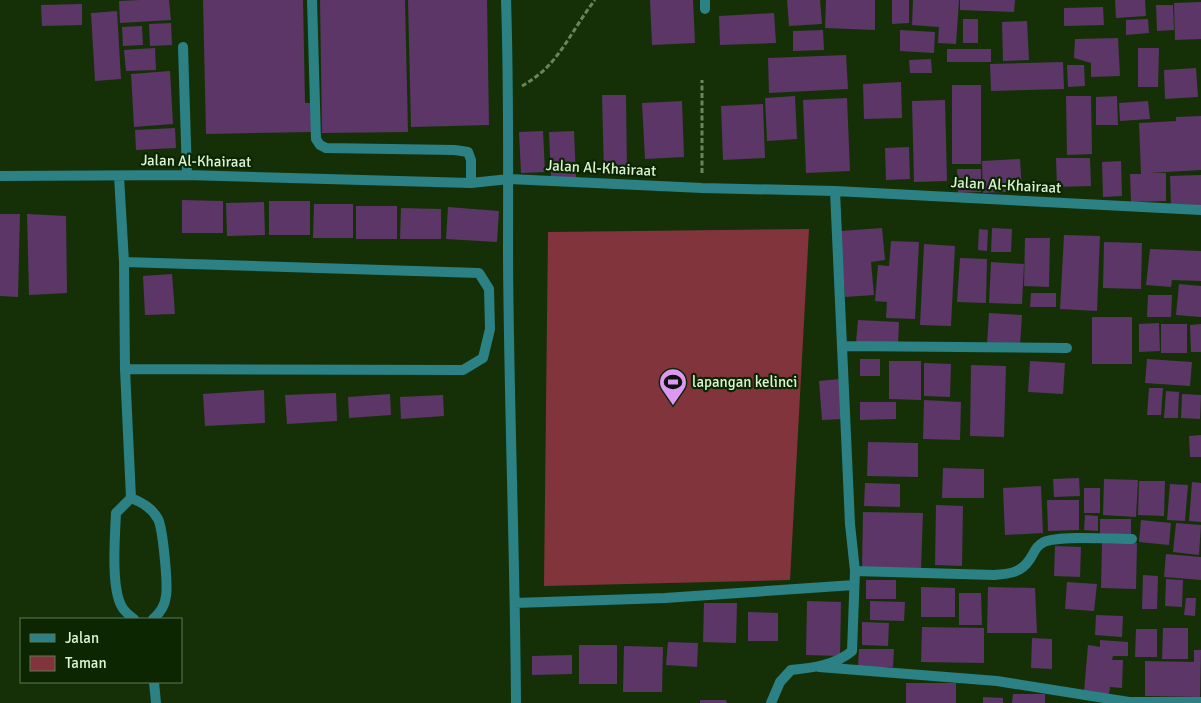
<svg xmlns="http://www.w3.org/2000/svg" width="1201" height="703" viewBox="0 0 1201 703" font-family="Signika,sans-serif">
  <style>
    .green { fill: #81343b }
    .building { fill: #5b3667 }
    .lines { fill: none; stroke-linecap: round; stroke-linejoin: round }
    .path { stroke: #6b845f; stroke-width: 3; stroke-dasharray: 5 2.5; stroke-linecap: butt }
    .lane { stroke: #2b8183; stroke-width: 10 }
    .street { stroke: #2b8183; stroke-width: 10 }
    .labels { text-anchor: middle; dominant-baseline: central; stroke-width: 4.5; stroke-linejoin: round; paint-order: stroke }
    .street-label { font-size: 15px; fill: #def4d6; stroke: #0b2600 }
    .poi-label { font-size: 15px; fill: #def4d6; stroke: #0b2600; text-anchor: start }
  </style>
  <rect width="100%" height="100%" fill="#153007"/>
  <path class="green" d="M809 229 790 580 544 586 548 232Z"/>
  <path class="building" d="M140 0H169L171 20 120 23 119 1Z
    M203 0H303L305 103H311V132L206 134Z
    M320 0H405L408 132 322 133Z
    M408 0H487L489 125 411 127Z
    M650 0H693L695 43 652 45Z
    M787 0H820L822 24 789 26Z
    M826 0H875V30L825 28Z
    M892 0H909V23L892 24Z
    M913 0H959L956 44 938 43 939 27 912 25Z
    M960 0H1015L1014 12 960 10Z
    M1115 0H1145L1146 16 1116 18Z
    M1201 2V39L1175 40 1174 3Z
    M82 4V25L42 26 41 5Z
    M1156 5H1173L1174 30 1157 31Z
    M1103 7 1104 25 1064 26V8Z
    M117 11 121 79 95 81 91 13Z
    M774 13 776 43 720 45 719 16Z
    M963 19H978V43H963Z
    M1148 19 1149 33 1126 35V20Z
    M1027 21 1029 60 1003 61 1002 22Z
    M171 23 172 45 150 46 149 24Z
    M142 26 143 45 123 46 122 27Z
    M823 30 824 50 793 51V31Z
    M900 30 935 32 934 53 900 51Z
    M1118 38 1120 76 1091 77V63L1074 58 1075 39Z
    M155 48 156 70 126 71 124 50Z
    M1138 48H1159L1158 87H1138Z
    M947 49H991V62H947Z
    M846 55 848 89 769 93 768 58Z
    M931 59 932 73H910L909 60Z
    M1063 62 1064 89 991 91 990 64Z
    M1067 65H1084L1085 86 1068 87Z
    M1196 68 1198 97 1165 99 1164 70Z
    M170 71 173 124 134 127 131 74Z
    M901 82 902 118 864 119 863 84Z
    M952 85H981V164H952Z
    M602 95H626L627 175H604Z
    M795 96 797 139 767 141 765 98Z
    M1066 96H1091L1092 154 1067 155Z
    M1117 96 1118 125H1096V97Z
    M847 98 850 171 806 173 803 100Z
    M945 100 947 181 914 182 912 101Z
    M682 101 684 157 645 159 642 103Z
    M1148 101 1150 119 1120 121 1119 103Z
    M763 104 765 158 723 160 721 106Z
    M1201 116V170L1149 173H1166V201L1131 202 1130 174H1141L1139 123 1176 121V117Z
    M175 128 176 148 136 150 135 130Z
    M543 131 545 172 521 173 519 132Z
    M574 131 576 178 551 179 549 132Z
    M909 147 910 179 886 180 885 148Z
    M1056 158H1090L1091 186 1057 187Z
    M1020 159 1022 191 983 193 982 161Z
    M1121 161 1122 196 1103 197 1102 162Z
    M957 169H981V192L958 193Z
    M1201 175V205H1171L1170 176Z
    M182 200 223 201V233H182Z
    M269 201H310V235H269Z
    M264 202 265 235 227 236 226 203Z
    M314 204H353V238H313Z
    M356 206H397V239H356Z
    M448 207 499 211 497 242 446 239Z
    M401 208 441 209V239H400Z
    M0 214H20L18 297 0 296Z
    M27 214 66 216 67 293 29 295Z
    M882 228 885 260 871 262 874 295 845 297 840 231Z
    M992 228 1012 229 1011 252H991Z
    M979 229 988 230 987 251 978 250Z
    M1064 235 1100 236 1097 311 1060 309Z
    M1025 238H1050L1049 287 1024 286Z
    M891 241 919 242 915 319 886 318 887 302 875 301 878 265 889 266Z
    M1104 242 1142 243 1141 289 1103 288Z
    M924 244 955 246 951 326 920 325Z
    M1150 249 1201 251V281L1172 280 1171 287 1146 285Z
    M960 258 987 259 986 303 957 302Z
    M991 262 1024 264 1022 304 989 303Z
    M172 274 175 314 145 315 143 276Z
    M1179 284 1201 286V317L1176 315Z
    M1031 293H1056V307H1030Z
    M1148 295H1172L1171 317H1147Z
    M989 313 1022 315 1020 346 987 344Z
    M1092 317H1132V364H1092Z
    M858 320 899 322 898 345 856 342Z
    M1159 323 1160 351 1139 352V324Z
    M1161 324H1187V353H1161Z
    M1201 324V352H1191L1190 325Z
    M860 359H880V376H860Z
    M1147 359 1192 362 1190 386 1145 383Z
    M889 361H921V400L889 399Z
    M1030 361 1065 363 1063 394 1028 392Z
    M924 363 951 364 950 397 924 396Z
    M971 365 1006 366 1004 437 970 436Z
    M840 379 843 419 822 420 819 381Z
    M1149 388H1163L1161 415H1147Z
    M264 390 265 423 205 426 203 394Z
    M1166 391 1179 392 1178 418H1164Z
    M336 393 337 421 287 424 285 395Z
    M390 394 391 415 349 418 348 397Z
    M1182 394 1201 395 1200 419 1181 418Z
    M443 395 444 416 401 419 400 397Z
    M924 400 961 402 960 440 923 439Z
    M860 402H896V419L860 420Z
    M1201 435V457H1190L1189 436Z
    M868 442 918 443V477L867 476Z
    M943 468 984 469V498H942Z
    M1079 478 1080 496 1054 497 1053 479Z
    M1104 479 1138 480 1136 517 1103 515Z
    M1139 481H1165L1164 516 1138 515Z
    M1192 482 1201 483V522L1189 521Z
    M865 483 900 484V507L864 506Z
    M1170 484 1188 485 1185 521 1167 520Z
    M1041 486 1043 533 1005 535 1003 488Z
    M1084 488H1100V513H1084Z
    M1047 500H1079V530L1048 531Z
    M936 505 963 506 962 566 935 565Z
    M863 512 923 513 921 569 862 568Z
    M1085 515 1098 516V531L1084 530Z
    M1100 519H1131V537L1100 536Z
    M1141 520 1171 523 1169 545 1139 542Z
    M1176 523 1201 525 1199 555 1173 552Z
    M1102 542 1137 543 1136 589 1101 588Z
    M1055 546 1081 547 1080 577 1054 576Z
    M1166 554 1201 557V580L1164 577Z
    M1143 575 1158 576 1157 609H1142Z
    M1166 579 1183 580 1182 607 1165 606Z
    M866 580H896V599H866Z
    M1067 582 1097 584 1094 611 1065 609Z
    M921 587 955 588V617H921Z
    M988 587 1035 588 1037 633H987Z
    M959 593H981L982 625H959Z
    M1186 598H1196L1195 616 1184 615Z
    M807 601 841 602 840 656 806 655Z
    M870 601 905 602 904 621 870 620Z
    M704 603H737L736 643 703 642Z
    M748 612 778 613V641H748Z
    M1096 615 1123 616 1122 637 1095 635Z
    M862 622 889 623 888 646 862 645Z
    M922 627 984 628V663L921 662Z
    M1163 628H1188V659H1162Z
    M1136 629H1157V657H1135Z
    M1032 638 1052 639V669L1031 668Z
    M1100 640 1128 642V656H1113L1112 660H1123L1122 688 1110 687 1109 694 1084 692 1088 645 1100 647Z
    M668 642 698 643 697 667 666 665Z
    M579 645H617V684H579Z
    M624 646 663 647 662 692H623Z
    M859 649H894L893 667H858Z
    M1194 650H1201L1200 697 1145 696V661L1194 662Z
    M572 655V674L532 675V656Z
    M906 683H956V703H906Z
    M1013 694H1045V703H1012Z
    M983 697 1003 698V703H983Z
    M700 700H726L727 703H700Z"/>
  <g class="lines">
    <path class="path" d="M522 86C532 80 542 73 550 64 567 45 579 20 595 0
      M702 173V80"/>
    <path class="lane" d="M312 0 316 139 320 145 326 148 455 150 468 152 471 160V183
      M705 0V9"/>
    <path class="street" d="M506 0C509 86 508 171 508 257 509 406 515 554 516 703
      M183 47 187 175
      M0 176 187 175 471 183 509 179 702 188 835 191 1201 210
      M119 176 124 262 125 369 131 498C143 503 152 508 158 519 163 529 168 584 166 596 165 606 160 613 153 619
      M124 262 479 273 489 289 490 329 483 358 463 370 125 369
      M842 346 1067 348
      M131 498 116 513C115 536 111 585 121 605 123 610 130 616 134 619
      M855 571 994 575C1009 574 1021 573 1030 559 1035 551 1036 546 1044 542 1059 535 1114 539 1132 539
      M515 603 665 598 854 585
      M819 667 997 681 1129 702H1201
      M154 682 156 703
      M771 703 780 682 791 670C812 668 836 665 852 651L855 571 850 524 835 191"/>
  </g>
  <defs>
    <g id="stadium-pin" transform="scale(1.4375)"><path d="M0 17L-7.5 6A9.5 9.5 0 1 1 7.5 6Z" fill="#dc99f4" stroke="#0b2600"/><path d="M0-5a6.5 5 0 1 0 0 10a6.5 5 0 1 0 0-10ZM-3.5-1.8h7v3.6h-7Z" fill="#111"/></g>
  </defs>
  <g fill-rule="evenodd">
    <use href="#stadium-pin" x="673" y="382"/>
  </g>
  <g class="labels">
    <g class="street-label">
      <text transform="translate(196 161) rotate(1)">Jalan Al-Khairaat</text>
      <text transform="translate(601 168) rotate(3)">Jalan Al-Khairaat</text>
      <text transform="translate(1006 185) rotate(3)">Jalan Al-Khairaat</text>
    </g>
    <g class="poi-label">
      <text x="692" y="382">lapangan kelinci</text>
    </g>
  </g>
  <rect x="20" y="618" width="162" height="65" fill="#0b2600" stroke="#5f7856"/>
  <rect x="30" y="634" width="25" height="8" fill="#2b8183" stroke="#5f7856"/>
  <text x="65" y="643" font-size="15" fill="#def4d6">Jalan</text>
  <rect x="30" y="656" width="25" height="15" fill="#81343b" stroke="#5f7856"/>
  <text x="65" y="668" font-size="15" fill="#def4d6">Taman</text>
</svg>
